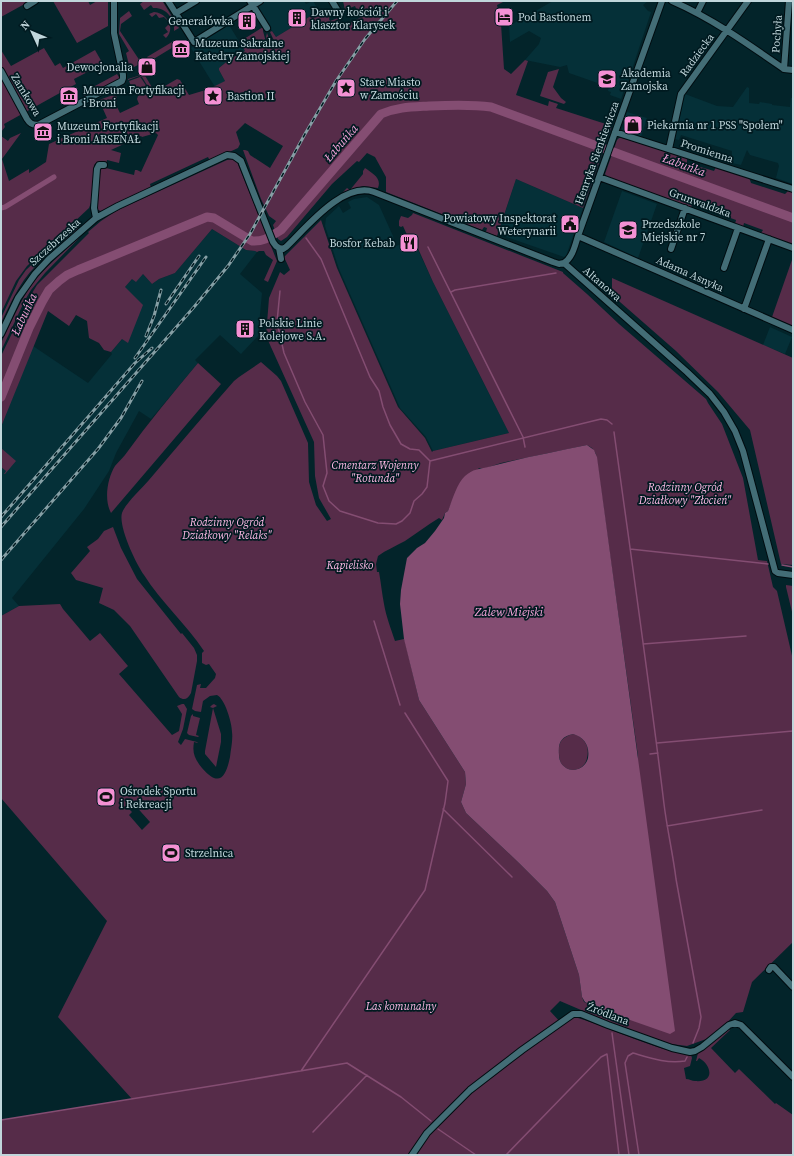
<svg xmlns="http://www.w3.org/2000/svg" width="794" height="1156" viewBox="0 0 794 1156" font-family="'Source Serif 4',serif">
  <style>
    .built { fill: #053038 }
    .green { fill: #562c49; fill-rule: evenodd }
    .water { fill: #844d72; fill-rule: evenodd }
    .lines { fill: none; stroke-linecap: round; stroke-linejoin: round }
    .stream { stroke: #844d72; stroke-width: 1.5 }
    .canal { stroke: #844d72; stroke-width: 5 }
    .river { stroke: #844d72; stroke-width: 9 }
    .minor-casing { stroke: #000c10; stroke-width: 8 }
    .minor { stroke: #436d76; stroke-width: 6 }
    .rail-casing { stroke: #869fa5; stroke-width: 3 }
    .rail { stroke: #001a20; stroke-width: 1.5; stroke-dasharray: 4.5; stroke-linecap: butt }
    .labels { text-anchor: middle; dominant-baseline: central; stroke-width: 3.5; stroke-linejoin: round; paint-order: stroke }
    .poi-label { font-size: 11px; fill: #c0d6db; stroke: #001a20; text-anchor: start }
    .street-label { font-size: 11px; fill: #c0d6db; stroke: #001a20 }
    .park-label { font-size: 11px; font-style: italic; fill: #febae6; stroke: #001a20 }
    .water-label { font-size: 12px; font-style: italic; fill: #f7a4db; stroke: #001a20 }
  </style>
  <rect width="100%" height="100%" fill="#03242a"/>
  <path class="built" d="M264 1H304L306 4 313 1 319 11 276 37 257 6Z
    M553 1H648L643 5 648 11 651 12 627 84H626L621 99 610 95 611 92 608 91 609 87 569 73 567 65 560 67 525 60 539 44 541 38 529 31 510 42 509 26Z
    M229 25 245 51 230 59 220 67 219 70 225 81 215 87 191 48Z
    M747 87 749 88V103L759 104 760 102 772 104V105L790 107 791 98H793V184L776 178 779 166 778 163 750 155 747 150 741 165 732 163V151L681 135 679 140 675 139 685 94 717 106 733 107Z
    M627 112 647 118 641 137 623 131 622 129Z
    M516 179 583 208 566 256 564 257 498 234Z
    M622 191 657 204 638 258 604 242Z
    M367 197 379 205 393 236 394 242 396 246 404 243 407 247 413 245 412 240 413 239 433 282 509 433 433 451 426 437 400 408 339 269 325 226 326 218 339 206 343 213 351 208 348 202 354 199Z
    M212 229 246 250 255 251 257 252 240 274 262 293 258 336 241 354 220 335 195 360 198 363 151 419 139 411 116 453 109 471 84 509 12 598 19 606 1 616V427L33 346 88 383 112 354 111 352 123 338 127 342 125 287 132 279 143 274 152 284 159 279 175 273Z
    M770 327 792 337 785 354 763 345Z"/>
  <path class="green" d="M1 1H30L1 17Z
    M53 1H88L90 5 97 1H108V26L77 43Z
    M144 1H160L163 2 179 28 174 31C175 19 166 7 153 8L151 5 144 10 140 4Z
    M343 1H347L348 2 352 1H505L497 5 501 24 504 69 511 74 525 60 528 61 516 95 548 106 549 101 558 104 556 108 612 126 583 208 516 179 497 236 486 232 487 228 484 227 482 230 386 192V177L375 157 367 153 359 162 357 161 332 184 287 237 281 241 278 239 273 225 276 221 269 216 261 199 243 150H245L248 151 250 155 270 168 283 146 245 123 236 132 240 144 238 148 210 161 208 157 150 184 151 188 101 211 98 210 96 208 99 169 104 162 96 163 94 165 92 200 89 208 27 266 16 281 1 313V136L8 141 10 138 21 133 2 159 9 181 29 169V173L46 162 49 144 107 118 99 100 113 95 117 97V101L116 102V105L120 113 139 104 137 99 138 96 146 92 148 94 147 92 150 90 142 77 139 76 128 80V79L144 74 156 94 159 92 158 90 177 79 180 80 189 95 209 89 225 81 219 70V68L230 59 245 51 239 42 263 27V31L267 46H269L266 37 267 33 272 47 276 45 270 32 272 31 276 37 319 11 322 14 326 13 334 9 336 15 330 17 329 19 330 21 338 18 342 26 360 18 355 6 345 10ZM156 133 158 135 141 172 137 170H135L134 175 106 168 107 160 119 163 121 153 111 150 141 136 142 137Z
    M129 11 132 16 121 24 120 31 140 61 138 65 130 69 126 53 129 51 119 34 120 18Z
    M154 12C167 13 176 28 166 38L163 35 168 32 165 28 168 25V21L164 17 159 18 156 14 152 17 149 14Z
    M172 42 175 46 147 63 149 61 147 57Z
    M44 48 55 66 60 63 63 68 95 50 103 64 74 79 76 84 4 124 5 127 1 132V50L11 66Z
    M559 69 553 87 561 98 566 102 564 104 540 96 548 72Z
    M117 74 120 79 86 97 84 96 82 93Z
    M140 77 141 78 147 87 146 91 144 88 134 93 129 81Z
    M619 138H622L687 158V163L714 171 716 167 749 177 751 183 785 194 788 191 793 192V245L761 233 763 230 744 223 743 227 735 224 736 220 692 204 691 208 607 177 605 174 617 140Z
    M232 159 237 162 277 261 268 282 264 280 273 260 266 255 264 251H259L257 252 255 251 246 250 212 229 175 273 159 279 152 284 143 274 136 282 132 279 125 287 143 305 128 343 122 339 111 352 104 350 99 343 89 338 87 321 76 315 69 326 48 311 1 427V356L29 298 37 285 89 233 88 232 101 221 116 211 227 160Z
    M365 168C372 173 382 178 378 188L363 186 343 192 347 188 350 190 363 174V171Z
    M413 213 563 272V273L587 294 619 324 706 399 708 403 722 424 743 478 758 560 767 561 773 587 777 591 793 660V942L752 982 743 1012 736 1013 724 1026 709 1038 687 1046 671 1044 609 1022 560 1001 550 1011 562 1024 572 1018H578C616 1030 652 1049 691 1055L692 1058 690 1066 684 1068 686 1079C689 1079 692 1081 695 1081 715 1083 712 1065 699 1058L697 1061H696L698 1053 728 1029 730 1030 711 1048 735 1073 739 1069 775 1104 776 1103 793 1115V1155H1V1120L132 1099 58 1017 107 921 1 798V616L19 606 60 604 63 609 90 641 100 633 128 666 119 674 172 735 179 731 182 714 177 706 182 704H184L187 709 183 729 178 742 181 745 185 739 197 742 198 743 194 742C192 754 195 759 202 768 219 788 226 777 230 757 231 748 233 740 232 732 232 723 225 699 217 695L210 696 203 701 201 712 195 711 192 709 197 685 201 684 200 688H206L215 678 216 674 209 664 206 665 202 663V653L204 651C186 624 161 602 144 575 136 564 118 526 122 513 125 504 142 488 149 480 177 447 205 414 234 381L239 377 261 362 277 376 281 381 308 443 309 482 316 505 327 521 331 519 319 498 315 476 314 442 266 336 269 298 280 272 284 275 290 270 284 257 321 220 337 268 398 407 425 438 432 452 433 451 509 433 433 282 412 235 408 237 403 226 401 227 399 226V221L401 216 408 218 412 215ZM587 445 592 448 596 454 638 756 613 1014 610 1016 608 1015 598 1008 584 1002 582 997 579 975 555 902 547 891 519 863 466 813 461 802 466 784 465 772 419 700 405 641 404 639 395 641C391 629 386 616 384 604 382 594 381 583 379 572H377L376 564 378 556C386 550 396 546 405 541 417 533 427 525 439 518L442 520 445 513 448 511 455 495 479 468H486L501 463ZM133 803 150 822 142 830 129 815 132 812 128 808Z
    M74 225 76 226 79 229C60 245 39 259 24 280 15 293 8 308 1 323V318L19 280 26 270Z
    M83 234 45 273 31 290 25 300 1 351V344L2 341C12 321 20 301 33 283 47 265 66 250 83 234Z
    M793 257V326L772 317Z
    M612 278 793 358V565L781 564 750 430 718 392 676 351 612 295Z
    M198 363 221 384 111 513C104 500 107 479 115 466 118 462 122 459 125 455 148 423 173 393 198 363Z
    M1 448 16 461 5 474H4L6 471 1 467Z
    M113 527 121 548 137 579 181 634 182 633 194 648 197 655V661L191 693C188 699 184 701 179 697L130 626 114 610 99 603 103 588 76 580 71 573 90 551 87 547 98 539 104 531Z
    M786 585 793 586V616L786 587Z
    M214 704 217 706 213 708 221 734V742L216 767 205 754V751L213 708 210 707 212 705Z
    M193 714V716L200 718 196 735 199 736 198 737 189 735 187 733 191 716Z
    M573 734C584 737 590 746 587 758 585 770 569 775 561 763 560 761 559 757 559 754 558 742 562 737 573 734Z"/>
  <path class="water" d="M587 445 594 450 597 457 675 1031 670 1034 613 1014 610 1016 608 1015 598 1008 585 1002 582 997 579 975 555 902 547 891 519 863 466 813 461 802 466 784 465 772 419 700 404 639 400 604 401 590 407 558 417 548 425 543 435 531 444 518 445 513 448 511C452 501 457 483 465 476 473 469 479 469 488 467 521 458 554 452 587 445ZM573 734C584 737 590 746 588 758 585 770 569 775 561 763 560 761 559 758 559 755 558 742 561 737 573 734Z"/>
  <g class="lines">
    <path class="stream" d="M428 247 523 437 525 447
      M280 291 277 322 284 353 305 402 323 435 327 473 323 486 329 501 340 511 378 523 396 524 402 521 410 513 414 501 422 494 427 487 430 461 419 450 410 449 401 444 390 425 383 407 379 391 370 377 321 259 306 238
      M451 292 455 290 556 273
      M614 432C631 556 649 680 664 804 667 829 673 854 676 879L701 1017 699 1028 693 1043
      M430 461 601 419 607 420 612 424
      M630 549 768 564
      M782 565 793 567
      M374 621 400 705
      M643 644 746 636
      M657 743 793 731
      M650 754 658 753
      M443 809 512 877
      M667 826 762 810
      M612 1033 629 1155
      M301 1071 425 890 445 803 448 781 405 713
      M1 1120 224 1084 347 1063 401 1097 431 1121
      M438 1129 476 1155
      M313 1132 367 1075
      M506 1155 601 1057 607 1054 619 1155
      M639 1155 625 1063 628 1056 633 1053C650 1058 667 1064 685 1061L687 1057"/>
    <path class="canal" d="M1 208 5 207 54 177"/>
    <path class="river" d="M1 397 29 328 42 302 49 290 59 281 67 275 78 270 207 217 214 218 252 241C264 242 271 236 281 230L381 114C397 107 412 107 429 106 450 105 470 104 491 107L793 218"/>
    <g class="minor-casing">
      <path id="minor" d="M168 1 194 42 260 1
        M250 1 267 28
        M332 1 338 11
        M672 1C713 19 748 44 784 69L793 70
        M27 6 35 1
        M176 13 196 1
        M697 13 703 1
        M784 69 789 1
        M1 71 27 119C30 124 34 126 40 124L122 81 123 78V75L114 33V1
        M615 132 793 189
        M669 149 681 94 748 1
        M599 177 793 248
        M96 218 94 208 97 169 99 165H104
        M578 236 793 330
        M279 248 283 249 286 247C306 228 343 181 374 192L553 262 559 264 564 263
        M671 249 685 208
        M564 263 687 372 710 394 724 412 735 431 743 451 775 571 778 573 793 575
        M564 263C573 257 575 245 578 236L662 1
        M724 268 738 228
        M744 309 769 239
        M1 334 18 298 35 274 49 259 96 218 118 206 227 155 234 156 241 161 273 242 276 246 279 248 281 259
        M769 970 771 967H774L793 987
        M412 1155 427 1133 470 1090 522 1050 573 1014H581L608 1025 672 1048 690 1052 695 1051 702 1047 729 1025 735 1023 741 1025 793 1077"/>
    </g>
    <use href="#minor" class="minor"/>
    <g class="rail-casing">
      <path id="rail" d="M166 304 199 256
        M146 336 154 316 161 290
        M135 358 206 257
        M1 517 135 363 152 348
        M1 527 194 307 228 266 250 234 305 134 336 81 365 39 397 1
        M1 560 98 449 121 418 142 381"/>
    </g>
    <use href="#rail" class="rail"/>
  </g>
  <defs>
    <g id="hotel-square" transform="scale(1)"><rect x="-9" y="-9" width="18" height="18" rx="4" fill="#f491d4" stroke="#001a20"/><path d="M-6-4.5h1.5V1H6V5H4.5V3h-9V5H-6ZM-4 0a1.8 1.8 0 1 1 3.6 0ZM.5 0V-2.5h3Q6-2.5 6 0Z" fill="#111"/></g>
    <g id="building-square" transform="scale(1)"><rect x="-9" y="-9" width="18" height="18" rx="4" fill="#f491d4" stroke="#001a20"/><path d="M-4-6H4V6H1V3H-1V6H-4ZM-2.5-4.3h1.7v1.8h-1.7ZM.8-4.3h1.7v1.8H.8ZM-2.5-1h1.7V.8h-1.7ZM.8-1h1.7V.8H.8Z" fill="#111"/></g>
    <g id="museum-square" transform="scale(1)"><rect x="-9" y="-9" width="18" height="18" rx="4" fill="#f491d4" stroke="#001a20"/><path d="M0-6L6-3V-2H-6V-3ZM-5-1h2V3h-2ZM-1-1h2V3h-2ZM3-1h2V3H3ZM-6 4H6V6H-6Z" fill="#111"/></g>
    <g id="shop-square" transform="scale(1)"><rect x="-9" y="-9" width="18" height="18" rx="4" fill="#f491d4" stroke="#001a20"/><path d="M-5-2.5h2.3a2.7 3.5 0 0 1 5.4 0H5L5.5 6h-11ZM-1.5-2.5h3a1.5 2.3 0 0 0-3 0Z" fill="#111"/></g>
    <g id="university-square" transform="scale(1)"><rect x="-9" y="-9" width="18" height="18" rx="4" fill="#f491d4" stroke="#001a20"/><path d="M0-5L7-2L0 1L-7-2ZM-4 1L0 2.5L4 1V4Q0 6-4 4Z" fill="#111"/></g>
    <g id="sight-square" transform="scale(1)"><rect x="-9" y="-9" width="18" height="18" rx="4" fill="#f491d4" stroke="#001a20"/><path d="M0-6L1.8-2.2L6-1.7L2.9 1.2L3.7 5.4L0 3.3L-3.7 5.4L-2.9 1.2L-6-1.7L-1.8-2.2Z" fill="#111"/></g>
    <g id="civic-square" transform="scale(1)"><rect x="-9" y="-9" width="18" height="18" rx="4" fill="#f491d4" stroke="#001a20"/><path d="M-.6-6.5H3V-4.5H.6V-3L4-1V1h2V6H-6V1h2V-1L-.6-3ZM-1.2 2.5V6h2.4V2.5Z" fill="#111"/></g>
    <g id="school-square" transform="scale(1)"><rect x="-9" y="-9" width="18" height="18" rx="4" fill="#f491d4" stroke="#001a20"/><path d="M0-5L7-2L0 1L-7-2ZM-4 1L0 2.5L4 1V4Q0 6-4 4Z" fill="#111"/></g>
    <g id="restaurant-square" transform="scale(1)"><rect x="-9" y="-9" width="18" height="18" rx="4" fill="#f491d4" stroke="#001a20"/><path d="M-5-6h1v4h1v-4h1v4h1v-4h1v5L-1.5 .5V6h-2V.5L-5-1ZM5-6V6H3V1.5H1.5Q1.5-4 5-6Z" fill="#111"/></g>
    <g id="stadium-square" transform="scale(1)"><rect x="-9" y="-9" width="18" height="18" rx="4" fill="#f491d4" stroke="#001a20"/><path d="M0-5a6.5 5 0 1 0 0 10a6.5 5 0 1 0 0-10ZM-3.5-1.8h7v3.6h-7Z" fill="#111"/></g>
  </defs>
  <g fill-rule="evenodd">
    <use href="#hotel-square" x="504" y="17"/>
    <use href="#building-square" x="297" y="18"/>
    <use href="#building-square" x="247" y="21"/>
    <use href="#museum-square" x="181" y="49"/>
    <use href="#shop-square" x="147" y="67"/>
    <use href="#university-square" x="607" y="79"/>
    <use href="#sight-square" x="346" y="88"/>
    <use href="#museum-square" x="69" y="96"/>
    <use href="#sight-square" x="213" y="96"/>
    <use href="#shop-square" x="633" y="125"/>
    <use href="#museum-square" x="43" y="132"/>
    <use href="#civic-square" x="570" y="224"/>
    <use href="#school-square" x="628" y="230"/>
    <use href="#restaurant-square" x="409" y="243"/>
    <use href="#building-square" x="245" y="329"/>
    <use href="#stadium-square" x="106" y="797"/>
    <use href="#stadium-square" x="171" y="853"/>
  </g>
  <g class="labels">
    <g class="poi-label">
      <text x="311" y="12">Dawny kościół i<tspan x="311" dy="13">klasztor Klarysek</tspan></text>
      <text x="518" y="17">Pod Bastionem</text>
      <text x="233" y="21" text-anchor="end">Generałówka</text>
      <text x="195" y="43">Muzeum Sakralne<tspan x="195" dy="13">Katedry Zamojskiej</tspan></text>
      <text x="133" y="67" text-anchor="end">Dewocjonalia</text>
      <text x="621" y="73">Akademia<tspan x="621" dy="13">Zamojska</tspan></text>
      <text x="360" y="82">Stare Miasto<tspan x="360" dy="13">w Zamościu</tspan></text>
      <text x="83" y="90">Muzeum Fortyfikacji<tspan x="83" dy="13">i Broni</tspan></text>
      <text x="227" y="96">Bastion II</text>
      <text x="647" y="125">Piekarnia nr 1 PSS "Społem"</text>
      <text x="57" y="126">Muzeum Fortyfikacji<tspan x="57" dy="13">i Broni ARSENAŁ</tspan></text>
      <text x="556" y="218" text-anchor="end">Powiatowy Inspektorat<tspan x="556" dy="13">Weterynarii</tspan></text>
      <text x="642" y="224">Przedszkole<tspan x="642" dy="13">Miejskie nr 7</tspan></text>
      <text x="395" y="243" text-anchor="end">Bosfor Kebab</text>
      <text x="259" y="323">Polskie Linie<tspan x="259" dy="13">Kolejowe S.A.</tspan></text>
      <text x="120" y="791">Ośrodek Sportu<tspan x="120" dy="13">i Rekreacji</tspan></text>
      <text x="185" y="853">Strzelnica</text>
    </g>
    <g class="street-label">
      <text transform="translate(777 34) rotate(-86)">Pochyła</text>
      <text transform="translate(697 55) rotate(-54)">Radziecka</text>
      <text transform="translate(26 95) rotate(59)">Zamkowa</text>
      <text transform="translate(707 151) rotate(18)">Promienna</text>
      <text transform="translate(597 153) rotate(-70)">Henryka Sienkiewicza</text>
      <text transform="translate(700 203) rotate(20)">Grunwaldzka</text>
      <text transform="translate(55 242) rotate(-42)">Szczebrzeska</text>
      <text transform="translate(690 274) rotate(24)">Adama Asnyka</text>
      <text transform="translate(602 284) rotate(41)">Altanowa</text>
      <text transform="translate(608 1014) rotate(21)">Źródlana</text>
    </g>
    <g class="park-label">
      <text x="375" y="465">Cmentarz Wojenny<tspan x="375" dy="13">"Rotunda"</tspan></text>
      <text x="685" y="487">Rodzinny Ogród<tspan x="685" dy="13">Działkowy "Złocień"</tspan></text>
      <text x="227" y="522">Rodzinny Ogród<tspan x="227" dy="13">Działkowy "Relaks"</tspan></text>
      <text x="350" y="565">Kąpielisko</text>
      <text x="401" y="1006">Las komunalny</text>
    </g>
    <g class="water-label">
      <text transform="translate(341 143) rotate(-49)">Łabuńka</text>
      <text transform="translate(684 165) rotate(20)">Łabuńka</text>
      <text transform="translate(24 314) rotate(-65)">Łabuńka</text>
      <text x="509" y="612">Zalew Miejski</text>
    </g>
  </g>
  <rect width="794" height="1156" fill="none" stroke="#c0d6db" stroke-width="4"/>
  <g transform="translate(32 32) rotate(314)" stroke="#001a20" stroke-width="3" paint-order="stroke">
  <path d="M0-3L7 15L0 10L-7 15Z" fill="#c0d6db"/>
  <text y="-6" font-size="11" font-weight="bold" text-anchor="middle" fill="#c0d6db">N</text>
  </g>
</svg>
